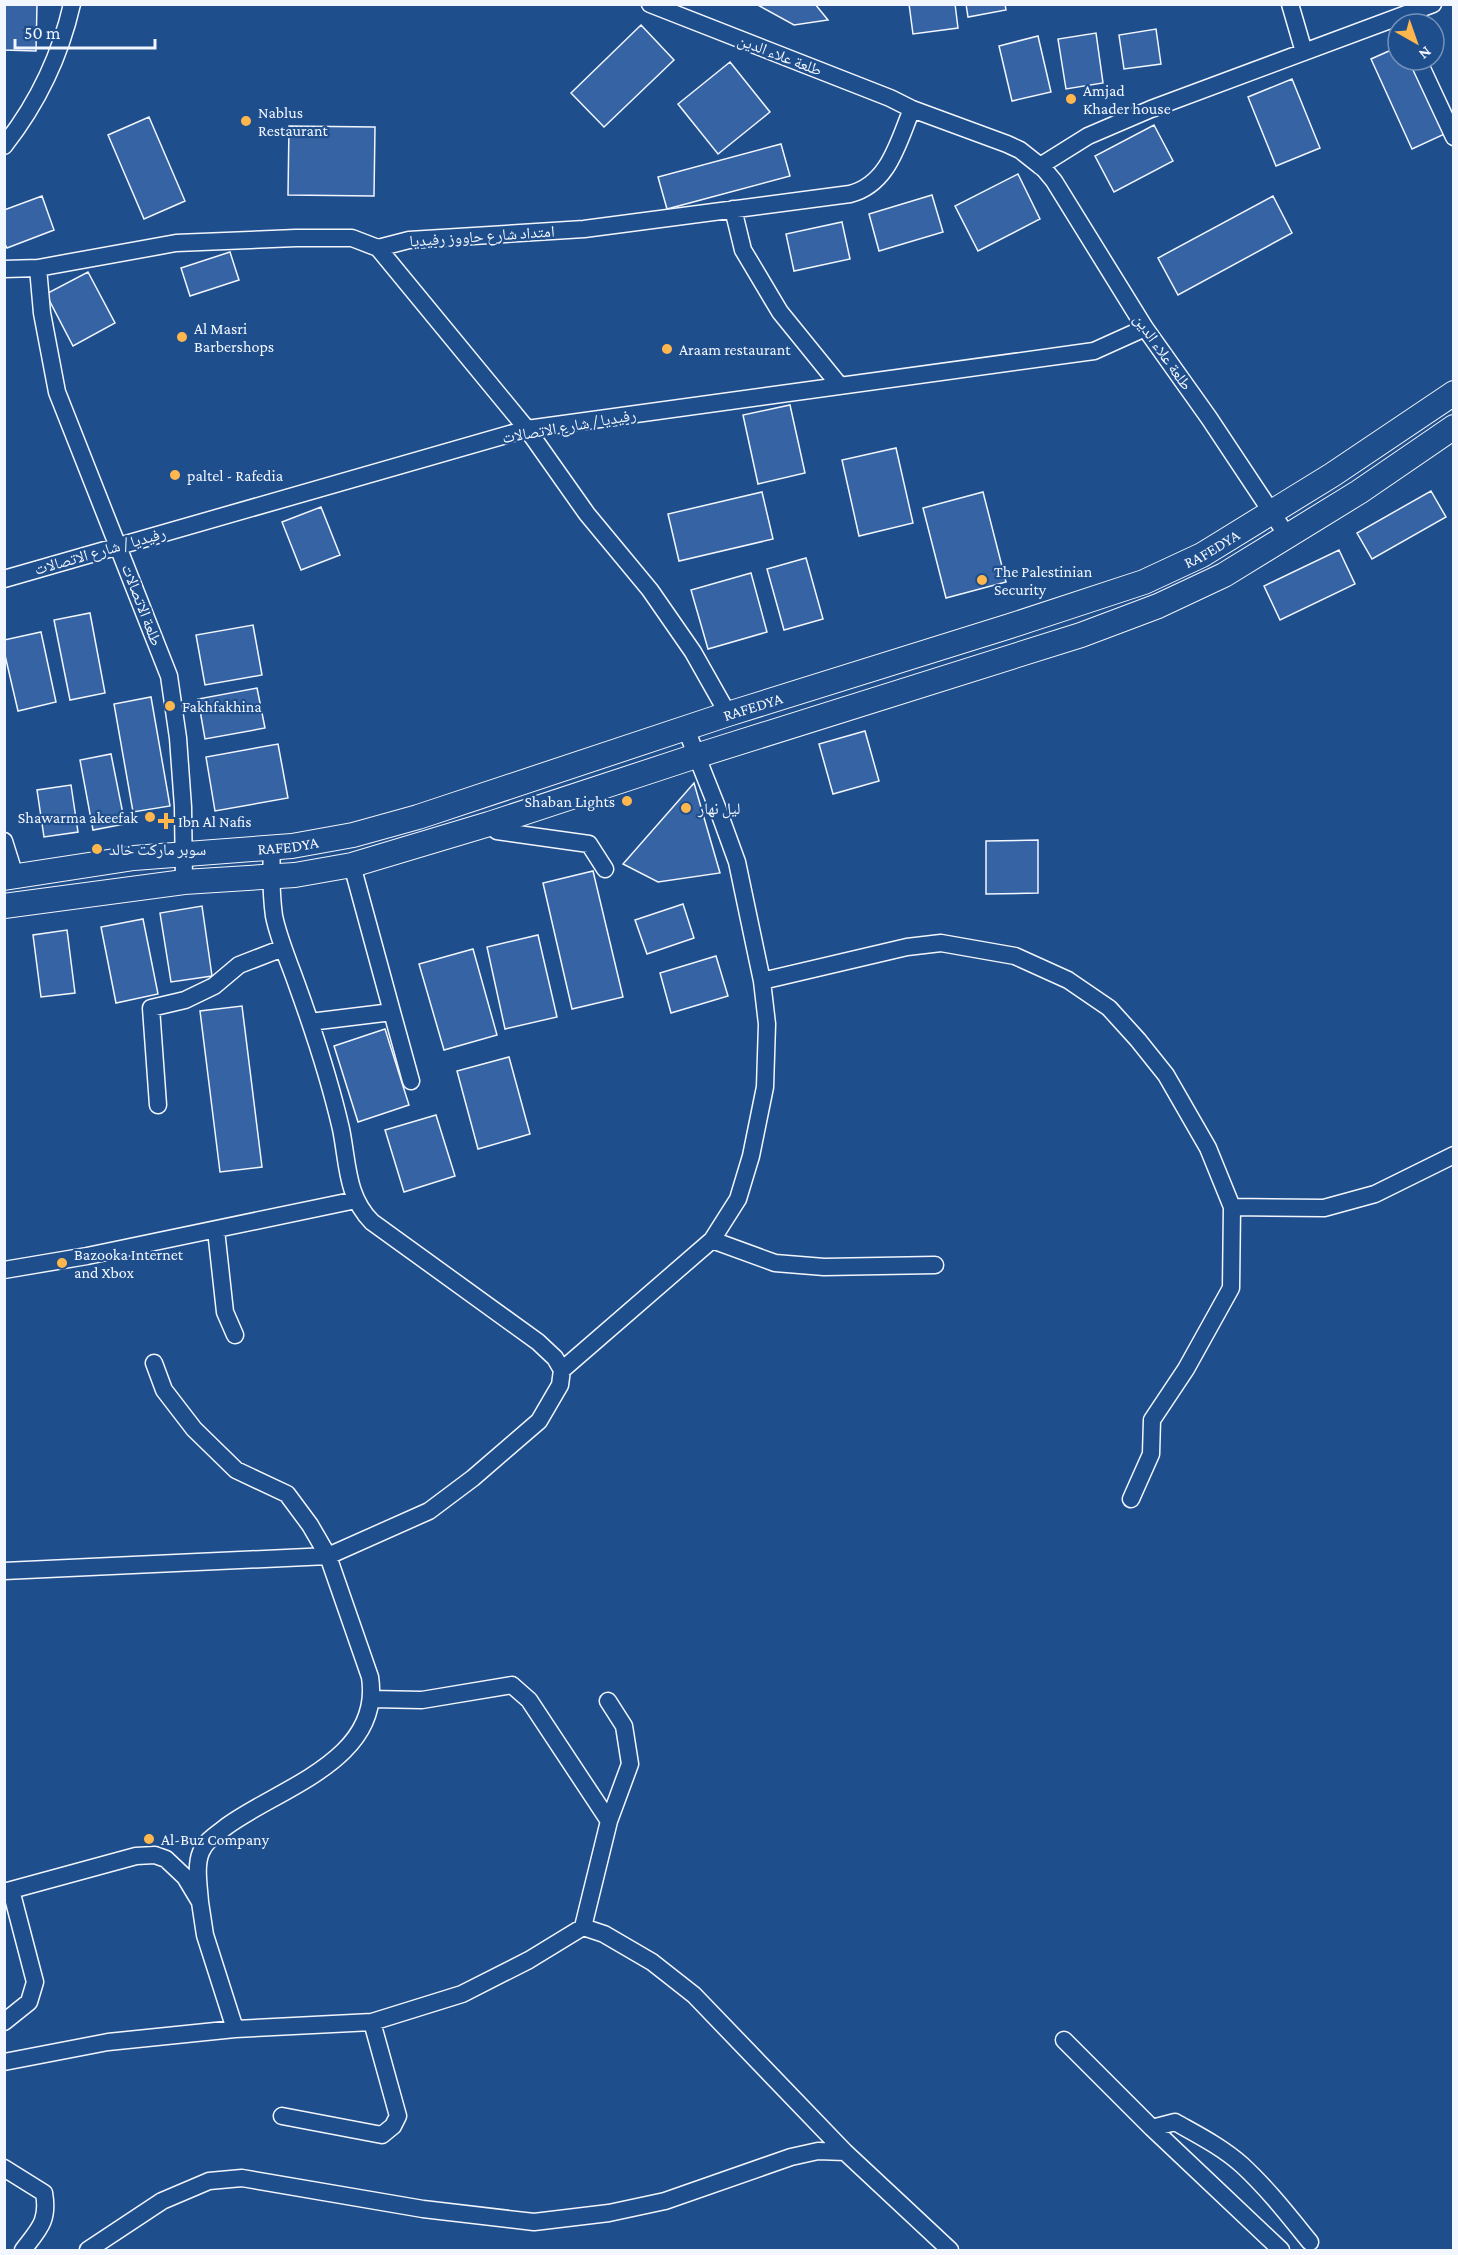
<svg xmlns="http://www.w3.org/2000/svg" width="1458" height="2255" viewBox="0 0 1458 2255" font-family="'Crimson Pro','Noto Naskh Arabic',serif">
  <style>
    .building { fill: #3563a3; stroke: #f2f6ff; stroke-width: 1.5 }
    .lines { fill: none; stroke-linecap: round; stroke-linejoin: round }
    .street-casing { stroke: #f2f6ff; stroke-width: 19 }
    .secondary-casing { stroke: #f2f6ff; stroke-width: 26 }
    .street { stroke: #1f4e8c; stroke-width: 16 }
    .secondary { stroke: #1f4e8c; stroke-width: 24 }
    .poi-dot { fill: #ffb74d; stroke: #1f4e8c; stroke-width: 2 }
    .labels { text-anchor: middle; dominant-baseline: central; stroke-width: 4.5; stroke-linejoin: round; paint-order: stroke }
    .street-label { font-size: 16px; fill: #f2f6ff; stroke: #1f4e8c }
    .poi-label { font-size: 16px; fill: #f2f6ff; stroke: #1f4e8c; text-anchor: start }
  </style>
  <rect width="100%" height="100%" fill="#1f4e8c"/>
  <path class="building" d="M4 4H37L36 51 4 50Z
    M756 4H815L828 20 794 25Z
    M909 4H955L958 28 913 34Z
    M966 4H1005L1006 10 968 17Z
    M641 25 674 60 604 127 571 93Z
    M1156 29 1161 64 1124 69 1119 35Z
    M1096 33 1103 83 1066 89 1058 39Z
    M1038 36 1051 92 1012 101 999 46Z
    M1398 47V60H1417L1449 132 1412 149 1371 59Z
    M730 62 770 112 718 154 678 104Z
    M1292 79 1320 148 1276 166 1248 97Z
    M149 117 185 201 144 219 108 135Z
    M1154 125 1173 161 1114 192 1095 156Z
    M289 126 375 127 374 196 288 195Z
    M781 144 790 176 667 209 658 177Z
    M1018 174 1040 219 978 251 955 206Z
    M932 195 943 232 879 251 869 214Z
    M42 196 54 230 7 248 4 242V210Z
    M1273 196 1292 233 1178 295 1158 258Z
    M842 222 850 259 794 271 786 234Z
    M230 252 239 280 190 296 181 268Z
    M88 272 115 323 73 346 46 294Z
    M790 405 805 473 758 484 743 415Z
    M896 448 913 523 859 536 842 460Z
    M1431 491 1446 517 1372 559 1357 533Z
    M762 492 773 539 679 561 668 514Z
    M983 492 1006 582 946 598 923 508Z
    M321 507 340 555 301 570 282 522Z
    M1339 550 1355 584 1280 620 1264 586Z
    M806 558 823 619 784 630 767 569Z
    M751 573 767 632 708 649 691 590Z
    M90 613 105 693 70 700 54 620Z
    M253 625 262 675 205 685 196 635Z
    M41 632 56 702 18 711 4 651V640Z
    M257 688 265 728 205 739 198 699Z
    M151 697 170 806 133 812 114 704Z
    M865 731 879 781 833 794 819 744Z
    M278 744 288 798 215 811 206 757Z
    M111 754 125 824 93 830 80 760Z
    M694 783 720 873 658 882 623 864Z
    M71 785 78 832 44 837 37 790Z
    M1038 840V893L986 894V841Z
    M593 871 623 997 572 1009 543 883Z
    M683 904 694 938 647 954 635 920Z
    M202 906 212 976 171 982 160 913Z
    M143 919 158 994 116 1003 101 927Z
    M67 930 75 993 41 997 33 935Z
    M538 935 557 1017 505 1029 487 947Z
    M473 949 497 1035 444 1050 419 964Z
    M716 956 728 996 671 1013 660 973Z
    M242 1006 262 1167 220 1172 200 1011Z
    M385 1029 409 1105 358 1122 334 1046Z
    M509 1057 530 1134 478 1149 457 1071Z
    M436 1115 455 1176 404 1192 385 1130Z"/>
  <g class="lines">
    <g class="street-casing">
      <path id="street" d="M650 4 890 98 912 109 1007 144 1020 150 1044 169 1054 181 1145 328 1209 418 1288 537
        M1290 4 1304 52
        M1418 60 1454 137
        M4 146C37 104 60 57 72 4
        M1040 166 1088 136 1151 109 1433 4
        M733 209 743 250 780 312 840 386
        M378 248 527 429 587 514 650 590 693 652 728 714
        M38 268 42 313 57 392 169 676 178 738 183 807 184 882
        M4 269 38 268 176 243 296 238H352L378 248 409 240 584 229 850 194C889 184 898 142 912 109
        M4 579 527 429 1094 351 1145 328
        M489 824 497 831 589 844 605 869
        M4 841 15 876
        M762 981 907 947 941 943 1015 956 1068 980 1109 1008 1138 1040 1166 1075 1208 1148 1232 1207 1231 1288 1186 1369 1152 1420 1151 1454 1131 1499
        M392 1012 411 1081
        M310 1022 392 1012 352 865
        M158 1105 151 1008 185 1000 214 986 239 965 283 948
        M1232 1207 1324 1208 1375 1194 1454 1155
        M216 1230 225 1312 235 1335
        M712 1240 775 1263 824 1267 935 1265
        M4 1270 87 1256 356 1200
        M154 1363 164 1390 194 1429 236 1470 287 1494 310 1525 328 1556 370 1677C383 1760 279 1788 227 1826 217 1834 206 1840 201 1852 195 1866 199 1887 200 1902
        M562 1370 712 1240 738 1199 751 1156 765 1087 767 1024 762 981 737 862 717 807 686 729
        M4 1571 328 1556 429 1511 473 1478 539 1421 560 1385 562 1370 555 1358 538 1342 372 1222C346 1196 348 1163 341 1129 330 1081 314 1032 297 985 289 962 279 940 274 916 271 894 271 870 272 848
        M371 1699 422 1700 512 1685 529 1700 609 1821
        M4 1892 136 1856 155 1855 166 1859 185 1877 200 1902 205 1935 235 2029
        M583 1927 609 1821 630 1764 624 1726 608 1701
        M4 2022 29 2002 35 1982 11 1890
        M1064 2040 1152 2128 1281 2250
        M4 2062 108 2042 235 2029 372 2022 462 1994 529 1960 583 1927 604 1934 652 1962 694 1995 845 2152 950 2250
        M282 2116 382 2135 393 2126 398 2116 372 2022
        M1152 2128 1175 2122C1198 2135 1222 2147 1242 2165 1267 2188 1288 2215 1310 2242
        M4 2168 44 2193C49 2221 39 2229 23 2250
        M88 2250 162 2201 209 2181 242 2178 423 2209 534 2222 609 2213 665 2201 791 2157 818 2151 845 2152"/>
    </g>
    <g class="secondary-casing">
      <g id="secondary">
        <path id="s1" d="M4 878 134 858 292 846 353 835 418 817 728 714 1010 626 1144 582 1202 555 1332 475 1454 393"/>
        <path d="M4 906 184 882 295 875 352 865 489 824 696 756 1081 635 1158 606 1224 575 1359 492 1454 427"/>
      </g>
    </g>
    <use href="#street" class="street"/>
    <use href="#secondary" class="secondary"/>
  </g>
  <g class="poi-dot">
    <circle cx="1071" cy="99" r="6"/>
    <circle cx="246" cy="121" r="6"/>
    <circle cx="182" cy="337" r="6"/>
    <circle cx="667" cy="349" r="6"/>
    <circle cx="175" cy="475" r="6"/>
    <circle cx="982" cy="580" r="6"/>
    <circle cx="170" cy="706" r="6"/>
    <circle cx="627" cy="801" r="6"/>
    <circle cx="686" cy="808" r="6"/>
    <circle cx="150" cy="817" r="6"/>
    <path d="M163 812h6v6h6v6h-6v6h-6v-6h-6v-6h6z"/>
    <circle cx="97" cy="849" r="6"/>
    <circle cx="62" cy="1263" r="6"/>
    <circle cx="149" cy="1839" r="6"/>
  </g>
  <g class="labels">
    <g class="street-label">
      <text transform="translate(780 55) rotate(21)">طلعة علاء الدين</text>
      <text transform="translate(482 236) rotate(-4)">امتداد شارع حاووز رفيديا</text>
      <text transform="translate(1163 352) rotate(55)">طلعة علاء الدين</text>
      <text transform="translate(569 426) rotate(-10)">رفيديا / شارع الاتصالات</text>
      <text stroke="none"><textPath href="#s1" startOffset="1258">RAFEDYA</textPath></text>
      <text transform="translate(100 551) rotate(-16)">رفيديا / شارع الاتصالات</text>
      <text transform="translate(142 605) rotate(69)">طلعة الاتصالات</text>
      <text stroke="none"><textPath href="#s1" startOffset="772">RAFEDYA</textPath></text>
      <text stroke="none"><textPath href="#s1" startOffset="286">RAFEDYA</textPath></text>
    </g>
    <g class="poi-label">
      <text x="1083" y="90">Amjad<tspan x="1083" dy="18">Khader house</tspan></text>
      <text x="258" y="112">Nablus<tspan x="258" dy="18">Restaurant</tspan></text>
      <text x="194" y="328">Al Masri<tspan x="194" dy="18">Barbershops</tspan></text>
      <text x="679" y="349">Araam restaurant</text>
      <text x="187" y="475">paltel - Rafedia</text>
      <text x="994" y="571">The Palestinian<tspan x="994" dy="18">Security</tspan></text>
      <text x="182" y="706">Fakhfakhina</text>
      <text x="615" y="801" text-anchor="end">Shaban Lights</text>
      <text x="698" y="808">ليل نهار</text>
      <text x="138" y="817" text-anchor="end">Shawarma akeefak</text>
      <text x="178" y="821">Ibn Al Nafis</text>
      <text x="109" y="849">سوبر مارکت خالد</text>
      <text x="74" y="1254">Bazooka Internet<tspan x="74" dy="18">and Xbox</tspan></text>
      <text x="161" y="1839">Al-Buz Company</text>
    </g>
  </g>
  <rect width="1458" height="2255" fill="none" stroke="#f2f6ff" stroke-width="12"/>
  <g transform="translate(1416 42) rotate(140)"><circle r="28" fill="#1f4e8c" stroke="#7391ba" stroke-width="1.5"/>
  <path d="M0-4.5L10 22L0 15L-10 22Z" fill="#ffb74d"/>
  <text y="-9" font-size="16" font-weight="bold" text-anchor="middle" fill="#f2f6ff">N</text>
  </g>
  <path d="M15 39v9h140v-9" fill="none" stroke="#f2f6ff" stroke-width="3"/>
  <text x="24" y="39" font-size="18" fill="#f2f6ff" stroke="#1f4e8c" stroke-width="4.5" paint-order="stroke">50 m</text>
</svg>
